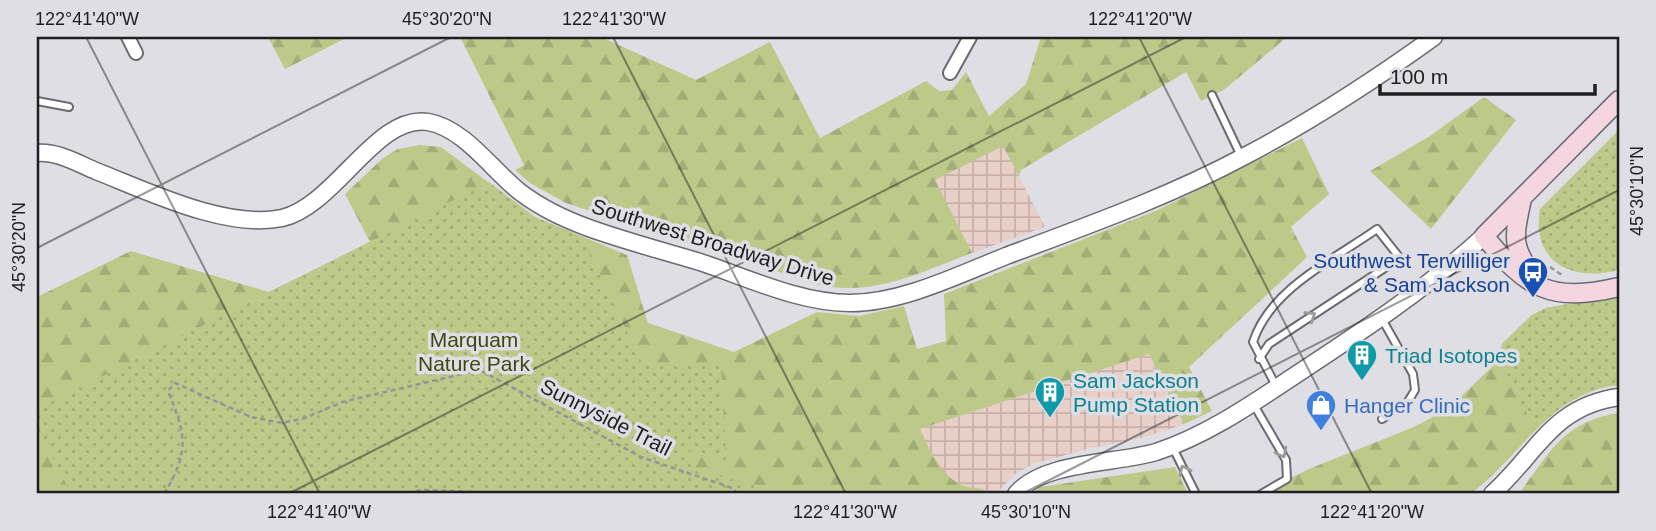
<svg xmlns="http://www.w3.org/2000/svg" width="1656" height="531" viewBox="0 0 1656 531" font-family="Arial,sans-serif">
  <style>
    .industrial { fill: url(#industrial-grid) }
    .forest { fill: url(#forest-firs) }
    .park { fill: url(#park-dots) }
    .lines { fill: none; stroke-linecap: round; stroke-linejoin: round }
    .service-casing { stroke: #6a6b70; stroke-width: 10 }
    .minor-casing { stroke: #6a6b70; stroke-width: 16 }
    .tertiary-casing { stroke: #6a6b70; stroke-width: 19 }
    .secondary-casing { stroke: #6a6b70; stroke-width: 21 }
    .path { stroke: #949599; stroke-width: 2.5; stroke-dasharray: 5 3.5; stroke-linecap: butt }
    .service { stroke: #fff; stroke-width: 6 }
    .minor { stroke: #fff; stroke-width: 12 }
    .tertiary { stroke: #fff; stroke-width: 16 }
    .secondary { stroke: #f5d5df; stroke-width: 18 }
    .oneway { stroke: #9a9a9b }
    .ticks { fill: none; stroke: #1e1f21; stroke-width: 2; stroke-opacity: 0.45 }
    .labels { text-anchor: middle; dominant-baseline: central; stroke-width: 7; stroke-linejoin: round; paint-order: stroke }
    .street-label { font-size: 21px; fill: #1e1f21; stroke: #dedee4 }
    .transit-label { font-size: 21px; fill: #164399; stroke: #dedee4; text-anchor: end }
    .park-label { font-size: 21px; fill: #3f4811; stroke: #dedee4 }
    .culture-label { font-size: 21px; fill: #0d838f; stroke: #dedee4; text-anchor: start }
    .shop-label { font-size: 21px; fill: #366cbe; stroke: #dedee4; text-anchor: start }
    .neatline { fill: none; stroke: #1e1f21; stroke-width: 2.5 }
    .ticks-label { font-size: 18px; text-anchor: middle; fill: #1e1f21 }
  </style>
  <defs>
    <pattern id="industrial-grid" width="8" height="8" patternUnits="userSpaceOnUse" patternTransform="scale(1.75)"><rect width="8" height="8" fill="#e8cfc7"/><path d="M0 4h8M4 0v8" fill="none" stroke="#c7b1ab"/></pattern>
    <pattern id="forest-firs" width="22" height="20" patternUnits="userSpaceOnUse" patternTransform="scale(1.75)"><rect width="22" height="20" fill="#bcc989"/><path d="M5 1l3.5 6h-7zM16 11l3.5 6h-7z" fill="#a1ac76"/></pattern>
    <pattern id="park-dots" width="8" height="8" patternUnits="userSpaceOnUse" patternTransform="scale(1.75)"><rect width="8" height="8" fill="#bcc989"/><path d="M2 2h.1M6 6h.1" fill="none" stroke="#a1ac76" stroke-width="1.8" stroke-linecap="round"/></pattern>
  </defs>
  <rect width="100%" height="100%" fill="#dedee4"/>
  <path class="industrial" d="M1003 145 1045 227 972 253 934 180Z
    M1149 354 1184 424 1149 436 1091 448 1033 464 1015 474 996 494H932L920 429Z"/>
  <path class="forest" d="M268 37H348L285 69Z
    M460 37H601L696 80 770 42 820 138 926 81 939 91 952 90 966 72 989 116 1026 84 1041 37H1287L1225 89 1201 101 1186 72 1021 170 1019 176 1003 146 935 180 972 253C921 272 872 298 816 284L566 203 530 183 515 170 524 165Z
    M1484 97 1516 120 1431 229 1370 171 1430 136Z
    M1302 138 1329 194 1291 227 1307 257 1189 367 1212 411 1184 424 1149 354 920 429C929 448 942 478 964 486 973 489 982 486 988 494H37V297L131 251 269 292 370 242 345 194 383 158 398 149 420 145 441 147 535 217 627 255 648 323 734 352 817 312 859 316 904 306 917 349 946 341 944 294 1158 210Z
    M1619 295V385C1551 391 1520 458 1470 494H1258L1309 469 1414 427 1449 408 1500 359 1502 344 1532 315 1546 308Z
    M1619 413V494H1519C1549 453 1564 421 1619 413Z
    M1175 467 1188 494H1031L1040 487Z"/>
  <path class="park" d="M1619 130V270C1572 282 1531 263 1540 209Z
    M489 182 535 217 582 237 642 363 721 366 726 461 684 450 692 469 787 494H71L37 427V409Z
    M1619 295V385C1585 388 1559 407 1535 430L1500 359 1502 344 1532 315 1546 308Z"/>
  <g class="lines">
    <g class="service-casing">
      <path id="service" d="M1212 95 1241 156
        M37 101 69 107
        M1259 359 1269 344 1400 258 1377 229C1333 260 1270 289 1253 342L1276 386
        M1254 405 1286 460 1287 479 1261 494
        M1382 419 1407 403 1415 390 1413 374 1382 319
        M1172 446 1196 494"/>
    </g>
    <g class="minor-casing">
      <path id="minor" d="M128 37 136 53
        M950 73 970 37"/>
    </g>
    <g class="tertiary-casing">
      <path id="tertiary" d="M37 153C57 151 77 163 96 171 147 191 227 230 282 218 335 206 377 113 428 122 464 128 492 170 520 192 541 208 564 219 589 228 625 241 663 251 700 262 748 278 800 303 850 303 902 303 958 275 1006 256 1086 226 1168 197 1243 157 1310 122 1373 81 1434 37
        M1016 494C1043 461 1116 464 1156 452 1205 436 1249 406 1291 378 1358 334 1425 290 1484 236
        M1492 494C1536 455 1552 406 1619 397"/>
    </g>
    <g class="secondary-casing">
      <path id="secondary" d="M1619 100 1484 236C1528 289 1550 303 1619 287
        M1522 199C1514 236 1510 248 1536 278"/>
    </g>
    <path class="path" d="M1476 262 1489 264
      M1550 267 1562 275
      M164 494C190 451 186 435 168 391L175 383 251 417 282 423 305 418 342 402 480 370 641 457 732 488 739 494
      M399 494 424 490 527 494"/>
    <use href="#service" class="service"/>
    <use href="#minor" class="minor"/>
    <use href="#tertiary" class="tertiary"/>
    <use href="#secondary" class="secondary"/>
  </g>
  <defs><path id="oneway-chevron" d="M-2-3.5L2.5 0L-2 3.5" fill="none" stroke-width="1.6" stroke-linecap="round" stroke-linejoin="round" transform="scale(1.75)"/></defs>
  <g class="oneway">
    <use href="#oneway-chevron" transform="translate(1311 316) rotate(-33)"/>
    <use href="#oneway-chevron" transform="translate(1282 453) rotate(63)"/>
    <use href="#oneway-chevron" transform="translate(1184 470) rotate(-116)"/>
  </g>
  <path class="ticks" d="M86 37 320 494M613 37 846 494M1139 37 1372 494M37 248 451 37M288 494 1186 37M1022 494 1619 190"/>
  <defs>
    <g id="bus-pin" transform="scale(1.575)"><path d="M0 17L-7.5 6A9.5 9.5 0 1 1 7.5 6Z" fill="#1a4fb4" stroke="#dedee4"/><path d="M-5-6H5V4H4V6H2V4H-2V6H-4V4H-5ZM-3.5-4V0h7V-4ZM-3.5 1.2v1.5H-2V1.2ZM2 1.2v1.5H3.5V1.2Z" fill="#fff"/></g>
    <g id="building-pin" transform="scale(1.575)"><path d="M0 17L-7.5 6A9.5 9.5 0 1 1 7.5 6Z" fill="#0f9aa8" stroke="#dedee4"/><path d="M-4-6H4V6H1V3H-1V6H-4ZM-2.5-4.3h1.7v1.8h-1.7ZM.8-4.3h1.7v1.8H.8ZM-2.5-1h1.7V.8h-1.7ZM.8-1h1.7V.8H.8Z" fill="#fff"/></g>
    <g id="shop-pin" transform="scale(1.575)"><path d="M0 17L-7.5 6A9.5 9.5 0 1 1 7.5 6Z" fill="#3f7fe0" stroke="#dedee4"/><path d="M-5-2.5h2.3a2.7 3.5 0 0 1 5.4 0H5L5.5 6h-11ZM-1.5-2.5h3a1.5 2.3 0 0 0-3 0Z" fill="#fff"/></g>
  </defs>
  <g fill-rule="evenodd">
    <use href="#bus-pin" x="1533" y="272"/>
    <use href="#building-pin" x="1362" y="355"/>
    <use href="#building-pin" x="1050" y="392"/>
    <use href="#shop-pin" x="1321" y="405"/>
  </g>
  <g class="labels">
    <g class="street-label">
      <text transform="translate(713 242) rotate(17)">Southwest Broadway Drive</text>
      <text transform="translate(606 417) rotate(27)">Sunnyside Trail</text>
    </g>
    <g class="transit-label">
      <text x="1510" y="260">Southwest Terwilliger<tspan x="1510" dy="24">&amp; Sam Jackson</tspan></text>
    </g>
    <g class="park-label">
      <text x="474" y="339">Marquam<tspan x="474" dy="24">Nature Park</tspan></text>
    </g>
    <g class="culture-label">
      <text x="1385" y="355">Triad Isotopes</text>
      <text x="1073" y="380">Sam Jackson<tspan x="1073" dy="24">Pump Station</tspan></text>
    </g>
    <g class="shop-label">
      <text x="1344" y="405">Hanger Clinic</text>
    </g>
  </g>
  <rect width="1656" height="531" fill="none" stroke="#dedee4" stroke-width="77"/>
  <path d="M1380 84v10h215v-10" fill="none" stroke="#1e1f21" stroke-width="3.5"/>
  <text x="1390" y="84" font-size="21" fill="#1e1f21" stroke="#dedee4" stroke-width="5" paint-order="stroke">100 m</text>
  <rect x="38" y="38" width="1580" height="454" class="neatline"/>
  <g class="ticks-label">
    <text x="87" y="25">122°41'40"W</text>
    <text x="447" y="25">45°30'20"N</text>
    <text x="614" y="25">122°41'30"W</text>
    <text x="1140" y="25">122°41'20"W</text>
    <text transform="translate(1637 191) rotate(-90)" y="6">45°30'10"N</text>
    <text transform="translate(19 247) rotate(-90)" y="6">45°30'20"N</text>
    <text x="319" y="518">122°41'40"W</text>
    <text x="845" y="518">122°41'30"W</text>
    <text x="1026" y="518">45°30'10"N</text>
    <text x="1372" y="518">122°41'20"W</text>
  </g>
</svg>
